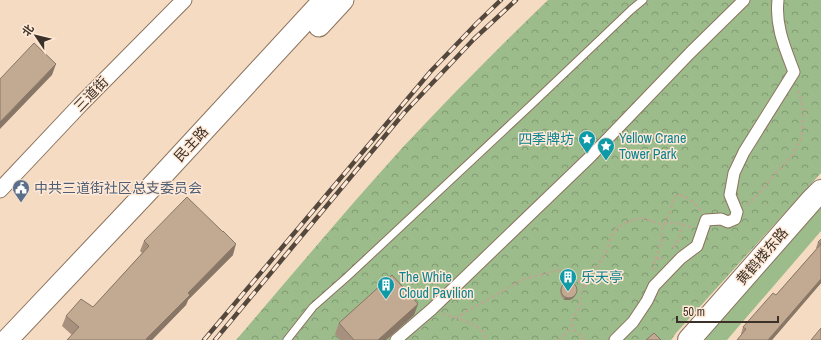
<svg xmlns="http://www.w3.org/2000/svg" width="821" height="340" viewBox="0 0 821 340" font-family="'Archivo Narrow','Noto Sans SC',sans-serif">
  <style>
    .green { fill: #9cbc8b }
    .park { fill: url(#park-crowns) }
    .lines { fill: none; stroke-linecap: round; stroke-linejoin: round }
    .service-casing { stroke: #8b735e; stroke-width: 9 }
    .pedestrian-casing { stroke: #8b735e; stroke-width: 13 }
    .minor-casing { stroke: #8b735e; stroke-width: 17 }
    .secondary-casing { stroke: #8b735e; stroke-width: 23 }
    .primary-casing { stroke: #8b735e; stroke-width: 24 }
    .path { stroke: #bca793; stroke-width: 2.5; stroke-dasharray: 3 3; stroke-linecap: butt }
    .service { stroke: #fff; stroke-width: 7 }
    .pedestrian { stroke: #fff; stroke-width: 11 }
    .minor { stroke: #fff; stroke-width: 15 }
    .secondary { stroke: #fff; stroke-width: 21 }
    .primary { stroke: #fff; stroke-width: 22 }
    .rail-casing { stroke: #54483d; stroke-width: 4.5 }
    .rail { stroke: #ffe9d6; stroke-width: 3; stroke-dasharray: 9; stroke-linecap: butt }
    .wall { fill: #a7917e }
    .shaded-wall { fill: #887666 }
    .building { fill: #c2a992; stroke: #887666 }
    .labels { text-anchor: middle; dominant-baseline: central; stroke-width: 3; stroke-linejoin: round; paint-order: stroke }
    .street-label { font-size: 14px; fill: #3b3128; stroke: #ffe9d6 }
    .culture-label { font-size: 14px; fill: #0d838f; stroke: #ffe9d6; text-anchor: start }
    .service-label { font-size: 14px; fill: #4e5e75; stroke: #ffe9d6; text-anchor: start }
  </style>
  <defs>
    <pattern id="park-crowns" width="20" height="18" patternUnits="userSpaceOnUse"><rect width="20" height="18" fill="#9cbc8b"/><path d="M2 6a3 3 0 1 1 6 0M12 15a3 3 0 1 1 6 0" fill="none" stroke="#809972"/></pattern>
  </defs>
  <rect width="100%" height="100%" fill="#f6dbc3"/>
  <path class="green" d="M821 207V231L727 340H701Z"/>
  <path class="park" d="M548 0H821V173L676 333 671 340H236C291 276 346 210 403 147 450 97 498 48 548 0Z"/>
  <g class="lines">
    <g class="service-casing">
      <path id="service" d="M287 340 313 307 347 277 530 106 631 10 643 0"/>
    </g>
    <g class="pedestrian-casing">
      <path id="pedestrian" d="M396 340 432 309 590 157 690 53 744 0
        M615 340 633 322 647 301 654 286 681 258 697 246 706 220 721 219 728 222 735 219 737 212 730 195 734 173 744 152 794 72C785 48 775 26 778 0"/>
    </g>
    <g class="minor-casing">
      <path id="minor" d="M0 190 81 104 184 0"/>
    </g>
    <g class="secondary-casing">
      <path id="secondary" d="M319 26 343 0
        M7 340 145 194 324 0"/>
    </g>
    <g class="primary-casing">
      <path id="primary" d="M689 340 812 200 821 191"/>
    </g>
    <path class="path" d="M747 205 759 194 769 181 793 154 801 139 804 111 798 89
      M673 248 679 239 683 224
      M656 259C657 254 660 249 661 244 663 232 658 220 677 223 682 224 687 225 692 228
      M653 270V267L656 259 664 258
      M443 314C453 318 488 324 485 340
      M455 318 524 279 559 270 566 271 585 286
      M559 340 572 327
      M583 340V337L575 331 572 327 571 322 580 307 581 293 589 278 606 253 612 235 617 228 627 222 641 218 652 221 664 225C666 220 669 215 671 209 673 203 672 199 678 194 688 197 694 202 701 211"/>
    <use href="#service" class="service"/>
    <use href="#pedestrian" class="pedestrian"/>
    <use href="#minor" class="minor"/>
    <use href="#secondary" class="secondary"/>
    <use href="#primary" class="primary"/>
    <g class="rail-casing">
      <path id="rail" d="M204 340 431 71 477 23 501 0
        M215 340 404 113 474 39 516 0"/>
    </g>
    <use href="#rail" class="rail"/>
  </g>
  <path class="wall" d="M821 239V283L772 340H737L742 334H741L743 327 776 295 817 248H816L818 242Z
    M144 241 233 255 188 300 186 305 152 340H67L72 335 62 326 66 316 93 307 142 253 140 251Z
    M561 288 576 292 575 296 572 299 569 300H564L561 296 560 291Z
    M418 304 414 315 386 340H340L335 334 339 323Z"/>
  <path class="shaded-wall" d="M56 64 52 75 0 129V122Z
    M236 244 233 255 188 300 186 305 152 340H146L188 293Z
    M821 279V283L772 340H768Z
    M576 292 575 296 572 299 569 300H564L565 297Z
    M418 304 414 315 386 340H378Z"/>
  <path class="building" d="M34 43 56 64 0 122V79Z
    M187 197 223 232V231L236 244 188 293 190 295 146 339 147 340H67L79 327 66 316 81 299 93 307 149 246 144 241Z
    M821 239V279L768 340H737L746 329 743 327 773 293 776 295 821 244 818 242Z
    M392 275 418 304 378 340H354L339 323Z
    M561 290a8 8 0 1 1 16 0a8 8 0 1 1-16 0Z
    M821 328V340H811Z
    M654 333 661 340H646Z"/>
  <defs>
    <g id="sight-pin" transform="scale(0.9)"><path d="M0 17L-7.5 6A9.5 9.5 0 1 1 7.5 6Z" fill="#0f9aa8" stroke="#ffe9d6"/><path d="M0-6L1.8-2.2L6-1.7L2.9 1.2L3.7 5.4L0 3.3L-3.7 5.4L-2.9 1.2L-6-1.7L-1.8-2.2Z" fill="#fff"/></g>
    <g id="civic-pin" transform="scale(0.9)"><path d="M0 17L-7.5 6A9.5 9.5 0 1 1 7.5 6Z" fill="#5c6f8a" stroke="#ffe9d6"/><path d="M-.6-6.5H3V-4.5H.6V-3L4-1V1h2V6H-6V1h2V-1L-.6-3ZM-1.2 2.5V6h2.4V2.5Z" fill="#fff"/></g>
    <g id="building-pin" transform="scale(0.9)"><path d="M0 17L-7.5 6A9.5 9.5 0 1 1 7.5 6Z" fill="#0f9aa8" stroke="#ffe9d6"/><path d="M-4-6H4V6H1V3H-1V6H-4ZM-2.5-4.3h1.7v1.8h-1.7ZM.8-4.3h1.7v1.8H.8ZM-2.5-1h1.7V.8h-1.7ZM.8-1h1.7V.8H.8Z" fill="#fff"/></g>
  </defs>
  <g fill-rule="evenodd">
    <use href="#sight-pin" x="587" y="139"/>
    <use href="#sight-pin" x="606" y="146"/>
    <use href="#civic-pin" x="21" y="188"/>
    <use href="#building-pin" x="568" y="277"/>
    <use href="#building-pin" x="386" y="285"/>
  </g>
  <g class="labels">
    <g class="street-label">
      <text transform="translate(91 94) rotate(-46)">三道街</text>
      <text transform="translate(191 144) rotate(-47)">民主路</text>
      <text transform="translate(762 256) rotate(-49)">黄鹤楼东路</text>
    </g>
    <g class="culture-label">
      <text x="619" y="138">Yellow Crane<tspan x="619" dy="16">Tower Park</tspan></text>
      <text x="574" y="139" text-anchor="end">四季牌坊</text>
      <text x="399" y="277">The White<tspan x="399" dy="16">Cloud Pavilion</tspan></text>
      <text x="581" y="277">乐天亭</text>
    </g>
    <g class="service-label">
      <text x="34" y="188">中共三道街社区总支委员会</text>
    </g>
  </g>
  <g transform="translate(36 36) rotate(305)" stroke="#ffe9d6" stroke-width="3" paint-order="stroke">
  <path d="M0-3L7 15L0 10L-7 15Z" fill="#3b3128"/>
  <text y="-6" font-size="11" font-weight="bold" text-anchor="middle" fill="#3b3128">北</text>
  </g>
  <path d="M677 316v6h101v-6" fill="none" stroke="#3b3128" stroke-width="2"/>
  <text x="683" y="316" font-size="12" fill="#3b3128" stroke="#ffe9d6" stroke-width="3" paint-order="stroke">50 m</text>
</svg>
